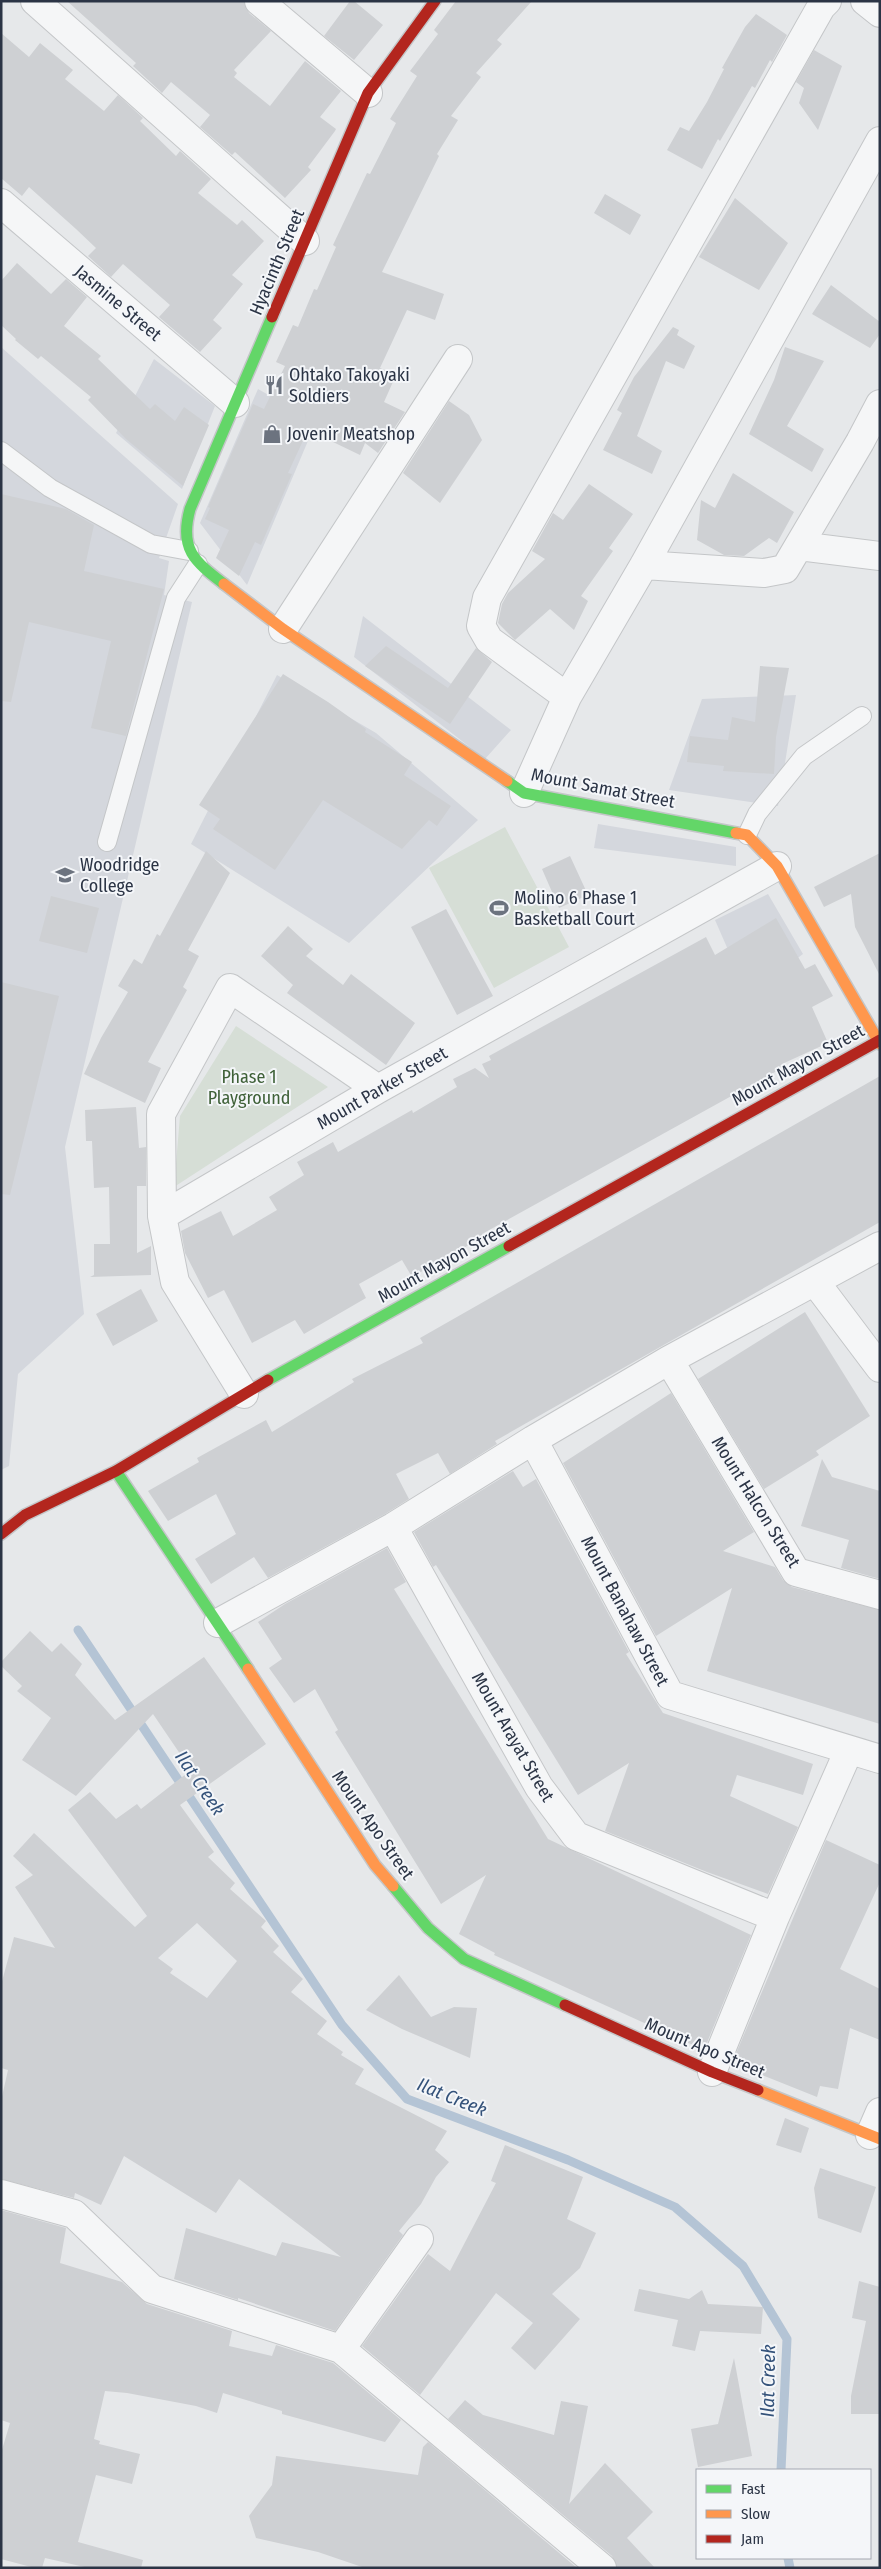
<svg xmlns="http://www.w3.org/2000/svg" width="881" height="2569" viewBox="0 0 881 2569" font-family="'Fira Sans Condensed',sans-serif">
  <style>
    .built { fill: #d4d7dd }
    .green { fill: #d6ded6 }
    .lines { fill: none; stroke-linecap: round; stroke-linejoin: round }
    .stream { stroke: #b4c4d5; stroke-width: 9 }
    .building { fill: #ced0d3; fill-rule: evenodd }
    .lane-casing { stroke: #c4c6c8; stroke-width: 20 }
    .street-casing { stroke: #c4c6c8; stroke-width: 30 }
    .fast-casing { stroke: #c4c6c8; stroke-width: 14 }
    .slow-casing { stroke: #c4c6c8; stroke-width: 14 }
    .jam-casing { stroke: #c4c6c8; stroke-width: 14 }
    .lane { stroke: #f5f6f7; stroke-width: 18 }
    .street { stroke: #f5f6f7; stroke-width: 28 }
    .fast { stroke: #63d668; stroke-width: 11 }
    .slow { stroke: #ff974d; stroke-width: 11 }
    .jam { stroke: #b3261e; stroke-width: 11 }
    .labels { text-anchor: middle; dominant-baseline: central; stroke-width: 4; stroke-linejoin: round; paint-order: stroke }
    .street-label { font-size: 18px; fill: #2b3445; stroke: #f4f6f9 }
    .poi-label { font-size: 18px; fill: #2b3445; stroke: #f4f6f9; text-anchor: start }
    .park-label { font-size: 18px; fill: #3f6138; stroke: #f4f6f9 }
    .water-label { font-size: 19px; font-style: italic; fill: #34527a; stroke: #f4f6f9 }
  </style>
  <rect width="100%" height="100%" fill="#e6e8ea"/>
  <path class="built" d="M1 347 178 504 159 558 169 561 164 595 192 602 65 1147 84 1314 18 1374 9 1466 1 1470Z
    M154 359 215 406 182 489 116 433Z
    M258 389 316 422 247 585 200 523Z
    M363 616 511 730 485 759 354 657Z
    M277 675 376 733 478 820 349 943 191 844Z
    M796 695 778 806 669 790 702 699Z
    M598 824 736 847V866L594 848Z
    M768 894 803 954 775 975 729 952 715 920Z"/>
  <path class="green" d="M505 827 569 947 494 988 429 868Z
    M236 1026 328 1087 174 1187 180 1116Z"/>
  <g class="lines">
    <path class="stream" d="M78 1630 342 2025 407 2099 568 2160 675 2207 743 2266 787 2339 781 2470
      M788 2558 790 2568"/>
  </g>
  <path class="building" d="M67 1H244L249 13 271 31 234 70 237 73 234 77 270 106 305 61 341 91 320 117 336 129 335 131 308 167 311 170 285 198 235 152 232 155 200 127 210 115 171 82 162 93 133 66 136 63Z
    M350 1H354L383 25 354 60 324 36Z
    M456 1H532L497 40 502 44 476 73 481 77 451 116 458 120 437 154 439 156 382 272 444 294 435 320 407 310 380 368 396 375 384 402 405 412 378 453 365 443 360 455 308 430 288 473 292 474 261 545 255 542 239 576 216 558 229 530 205 519 210 508 208 507 253 404 264 409 285 366 276 362 293 325 298 327 314 289 317 290 336 247 333 245 367 173 370 174 396 123 390 119 417 76 410 71 438 34 434 30Z
    M756 14 787 35 772 62 770 60 755 88 752 86 720 141 718 139 702 169 667 150 680 127 689 131 707 102 724 69 722 68 745 27Z
    M1 33 29 57 40 43 73 70 65 79 104 111 118 95 143 118 140 121 176 156 180 151 211 179 198 193 237 225 242 220 264 241 232 275 243 284 213 320 222 328 200 352 159 317 170 305 123 264 111 277 88 256 96 248 76 229 29 187 22 196 1 178Z
    M814 50 842 66 818 130 799 103 804 88 796 82Z
    M605 194 641 215 630 235 594 213Z
    M735 198 788 243 759 290 699 257Z
    M17 263 51 294 66 279 87 297 64 326 101 356 98 359 150 409 155 404 175 421 184 407 209 425 183 486 126 439 88 400 91 397 41 356 38 359 15 340 16 339 1 325V281Z
    M831 285 880 322V334L870 348 812 314Z
    M673 327 679 330 677 335 695 346 684 369 666 361 637 436 662 451 652 474 603 450 622 413 617 410 634 377Z
    M785 347 824 361 787 426 824 449 812 472 749 434 774 380Z
    M449 401 469 415 482 440 440 503 403 473Z
    M733 473 794 512 777 543 769 538 744 556 724 555 697 540 701 500 715 508Z
    M589 484 633 514 609 548 613 551 581 596 588 601 574 630 550 609 515 640 498 623 502 604 508 593 545 559 532 551 553 513 563 520Z
    M1 494 66 509 94 525 84 571 164 589 126 736 91 728 111 641 29 622 11 702 1 701Z
    M386 646 448 688 476 648 492 662 450 724 365 666Z
    M760 666 789 668 776 737 774 774 723 771 724 766 687 762 690 736 728 740 732 717 755 722Z
    M283 674 328 702 366 729 365 732 412 762 404 775 451 806 437 826 429 820 402 849 323 800 275 870 213 829 220 819 199 805Z
    M206 851 230 873 188 950 199 956 183 987 187 990 148 1062 161 1068 145 1103 84 1074 101 1038 128 992 118 986 134 959 142 964 157 934 160 936Z
    M880 853V976L855 927 851 894 824 907 814 887Z
    M570 856 588 895 559 908 542 869Z
    M51 896 99 908 87 953 39 941Z
    M446 909 493 996 457 1015 411 927Z
    M776 918 805 969 815 964 833 996 812 1007 828 1043 782 1064 784 1067 482 1234 483 1237 412 1277 402 1260 359 1284 366 1298 304 1334 295 1320 252 1343 224 1290 208 1298 185 1253 181 1231 221 1211 233 1236 277 1210 269 1197 304 1175 297 1162 333 1142 338 1152 412 1110 413 1113 457 1087 453 1079 475 1068 489 1078 482 1064 491 1060 489 1056 706 937 715 955Z
    M288 926 313 949 306 956 343 985 351 974 415 1023 386 1065 287 993 293 985 261 956Z
    M1 982 59 996 10 1195 1 1194Z
    M880 1076V1222L495 1441 497 1444 450 1474 438 1453 396 1474 409 1499 385 1514 268 1578 254 1557 211 1584 195 1559 236 1534 216 1494 168 1521 148 1491 199 1462 197 1458 266 1420 272 1432 354 1382 352 1379 423 1343 420 1338Z
    M136 1107 139 1148 146 1147V1186H137V1253L151 1246V1275L90 1277 94 1275V1244H110L109 1187 94 1188 92 1141H86L85 1110Z
    M141 1289 158 1321 113 1346 96 1314Z
    M805 1312 870 1416 816 1451 819 1455 764 1489 698 1379Z
    M671 1393 754 1532 723 1551 775 1567 783 1580 792 1587 880 1610V1724L707 1671 732 1588 656 1636 563 1463Z
    M822 1459 832 1477 880 1491V1579L841 1568 849 1540 801 1526Z
    M513 1471 523 1487 536 1479 629 1652 626 1654 663 1713 813 1764 803 1795 737 1775 730 1796 798 1827 768 1894 707 1872 605 1831 629 1763 578 1795 436 1565 433 1567 414 1532Z
    M387 1548 406 1582 394 1589 548 1839 751 1935 704 2050 494 1955 495 1953 459 1934 486 1875 441 1904 335 1732 338 1730 315 1689 294 1703 269 1668 282 1659 258 1622 285 1604Z
    M30 1631 52 1652 61 1643 82 1664 75 1675 115 1720 204 1657 266 1744 180 1805 214 1852 208 1857 235 1883 230 1889 266 1921 261 1927 279 1946 273 1952 303 1979 291 1992 327 2021 317 2034 343 2052 341 2055 364 2069 355 2084 447 2131 435 2150 449 2162 436 2177 421 2204 399 2231 403 2235 335 2331 238 2298V2300L174 2279 186 2228 276 2256 282 2242 341 2257 239 2179 216 2213 124 2156 101 2205 75 2193 74 2198 1 2179V2101L8 2070 1 2068V1985L14 1937 55 1948 15 1887 33 1875 13 1856 34 1833 135 1927 147 1916 68 1810 90 1792 116 1819 137 1804 141 1809 191 1770 153 1714 76 1796 22 1760 51 1718 17 1691 22 1686 1 1666V1662ZM197 1923 237 1961 207 1998 170 1973 173 1969 158 1958Z
    M826 1840 880 1865V1882L840 1969 880 1989V2040L850 2028 838 2089 820 2086 817 2097 732 2063Z
    M399 1975 431 2017 454 2007 477 2008 470 2058 402 2029 366 2010Z
    M785 2118 809 2128 801 2153 776 2145Z
    M505 2145 583 2177 567 2219 596 2233 580 2268 552 2294 580 2319 535 2370 511 2348 533 2323 496 2293 420 2395 362 2346 428 2254 450 2271 496 2183 491 2181Z
    M820 2168 876 2187 861 2233 818 2218 814 2188Z
    M1 2210 66 2228 60 2263 122 2282 147 2304 232 2331 229 2346 272 2356 276 2345 333 2363 401 2420 385 2442 282 2414V2411L223 2393 217 2413 196 2406 127 2393 105 2391 94 2439 100 2441 99 2444 140 2454 132 2484 96 2475 78 2542 143 2560 141 2568H89L45 2558 42 2568H35L1 2559V2453L10 2423 1 2420Z
    M859 2281 880 2287V2414H851V2396L866 2321 852 2318Z
    M639 2289 689 2299 702 2290 708 2304 763 2307 761 2334 700 2331 695 2351 672 2346 678 2320 634 2311Z
    M734 2358 752 2456 698 2467 691 2429 718 2424Z
    M465 2400 483 2415 554 2435 561 2401 588 2406 569 2504 605 2463 653 2512 627 2538 655 2568H617L612 2556 448 2419Z
    M428 2442 577 2568H365L318 2552 256 2538 249 2516 272 2485 276 2456 418 2475 423 2447Z"/>
  <g class="lines">
    <g class="lane-casing">
      <path id="lane" d="M1 451 50 488 151 544 189 551
        M747 835 757 814 804 756 862 716
        M107 842 176 598 198 564"/>
    </g>
    <g class="street-casing">
      <path id="street" d="M35 1 305 241
        M259 1 368 93
        M865 1 880 13
        M1 203 235 403
        M799 546 880 556
        M644 565 764 573 785 569 860 442 880 404
        M283 629 458 359
        M567 697 489 640 481 626 487 598 821 7 827 1
        M524 793 567 697 644 565 880 141
        M162 1216 378 1089 777 866
        M816 1283 880 1368
        M669 1360 796 1572 880 1595
        M244 1394 175 1282 162 1216 161 1114 230 988 378 1089
        M533 1440 670 1695 880 1759
        M393 1527 539 1787 576 1836 775 1917
        M218 1623 393 1527 533 1440 669 1360 880 1246
        M712 2072 775 1917 849 1750
        M870 2135 880 2112
        M1 2194 74 2214 152 2289 341 2349 602 2568
        M341 2349 419 2239"/>
    </g>
    <g class="fast-casing">
      <path id="fast" d="M224 584C194 561 179 549 190 509L272 317
        M507 781 524 793 736 833
        M268 1380 509 1246
        M116 1471 248 1669
        M393 1886 428 1928 464 1959 565 2005"/>
    </g>
    <g class="slow-casing">
      <path id="slow" d="M224 584 283 629 507 781
        M736 833 747 835 777 866 880 1044
        M248 1669 375 1865 393 1886
        M758 2090 880 2139"/>
    </g>
    <g class="jam-casing">
      <path id="jam" d="M272 317 368 93 435 1
        M509 1246 880 1040
        M1 1534 25 1515 116 1471 268 1380
        M565 2005 712 2072 758 2090"/>
    </g>
    <use href="#lane" class="lane"/>
    <use href="#street" class="street"/>
    <use href="#fast" class="fast"/>
    <use href="#slow" class="slow"/>
    <use href="#jam" class="jam"/>
  </g>
  <defs>
    <g id="restaurant-bare" transform="scale(1.5)"><path d="M-5-6h1v4h1v-4h1v4h1v-4h1v5L-1.5 .5V6h-2V.5L-5-1ZM5-6V6H3V1.5H1.5Q1.5-4 5-6Z" fill="#6c737f" stroke="#f4f6f9" stroke-width="2.5" paint-order="stroke"/></g>
    <g id="shop-bare" transform="scale(1.5)"><path d="M-5-2.5h2.3a2.7 3.5 0 0 1 5.4 0H5L5.5 6h-11ZM-1.5-2.5h3a1.5 2.3 0 0 0-3 0Z" fill="#6c737f" stroke="#f4f6f9" stroke-width="2.5" paint-order="stroke"/></g>
    <g id="university-bare" transform="scale(1.5)"><path d="M0-5L7-2L0 1L-7-2ZM-4 1L0 2.5L4 1V4Q0 6-4 4Z" fill="#6c737f" stroke="#f4f6f9" stroke-width="2.5" paint-order="stroke"/></g>
    <g id="stadium-bare" transform="scale(1.5)"><path d="M0-5a6.5 5 0 1 0 0 10a6.5 5 0 1 0 0-10ZM-3.5-1.8h7v3.6h-7Z" fill="#6c737f" stroke="#f4f6f9" stroke-width="2.5" paint-order="stroke"/></g>
  </defs>
  <g fill-rule="evenodd">
    <use href="#restaurant-bare" x="274" y="385"/>
    <use href="#shop-bare" x="272" y="434"/>
    <use href="#university-bare" x="65" y="875"/>
    <use href="#stadium-bare" x="499" y="908"/>
  </g>
  <g class="labels">
    <g class="street-label">
      <text transform="translate(277 262) rotate(-67)">Hyacinth Street</text>
      <text transform="translate(118 303) rotate(40)">Jasmine Street</text>
      <text transform="translate(603 788) rotate(11)">Mount Samat Street</text>
      <text transform="translate(798 1065) rotate(-29)">Mount Mayon Street</text>
      <text transform="translate(382 1088) rotate(-30)">Mount Parker Street</text>
      <text transform="translate(444 1262) rotate(-29)">Mount Mayon Street</text>
      <text transform="translate(756 1502) rotate(58)">Mount Halcon Street</text>
      <text transform="translate(625 1611) rotate(62)">Mount Banahaw Street</text>
      <text transform="translate(513 1737) rotate(60)">Mount Arayat Street</text>
      <text transform="translate(373 1825) rotate(55)">Mount Apo Street</text>
      <text transform="translate(705 2048) rotate(23)">Mount Apo Street</text>
    </g>
    <g class="poi-label">
      <text x="289" y="375">Ohtako Takoyaki<tspan x="289" dy="21">Soldiers</tspan></text>
      <text x="287" y="434">Jovenir Meatshop</text>
      <text x="80" y="865">Woodridge<tspan x="80" dy="21">College</tspan></text>
      <text x="514" y="898">Molino 6 Phase 1<tspan x="514" dy="21">Basketball Court</tspan></text>
    </g>
    <g class="park-label">
      <text x="249" y="1077">Phase 1<tspan x="249" dy="21">Playground</tspan></text>
    </g>
    <g class="water-label">
      <text transform="translate(200 1783) rotate(56)">Ilat Creek</text>
      <text transform="translate(452 2097) rotate(22)">Ilat Creek</text>
      <text transform="translate(768 2381) rotate(-89)">Ilat Creek</text>
    </g>
  </g>
  <rect width="881" height="2569" fill="none" stroke="#2b3445" stroke-width="5"/>
  <rect x="696" y="2469" width="175" height="90" fill="#f4f6f9" stroke="#a4a8b1"/>
  <rect x="706" y="2485" width="25" height="8" fill="#63d668" stroke="#a4a8b1"/>
  <text x="741" y="2494" font-size="15" fill="#2b3445">Fast</text>
  <rect x="706" y="2510" width="25" height="8" fill="#ff974d" stroke="#a4a8b1"/>
  <text x="741" y="2519" font-size="15" fill="#2b3445">Slow</text>
  <rect x="706" y="2535" width="25" height="8" fill="#b3261e" stroke="#a4a8b1"/>
  <text x="741" y="2544" font-size="15" fill="#2b3445">Jam</text>
</svg>
